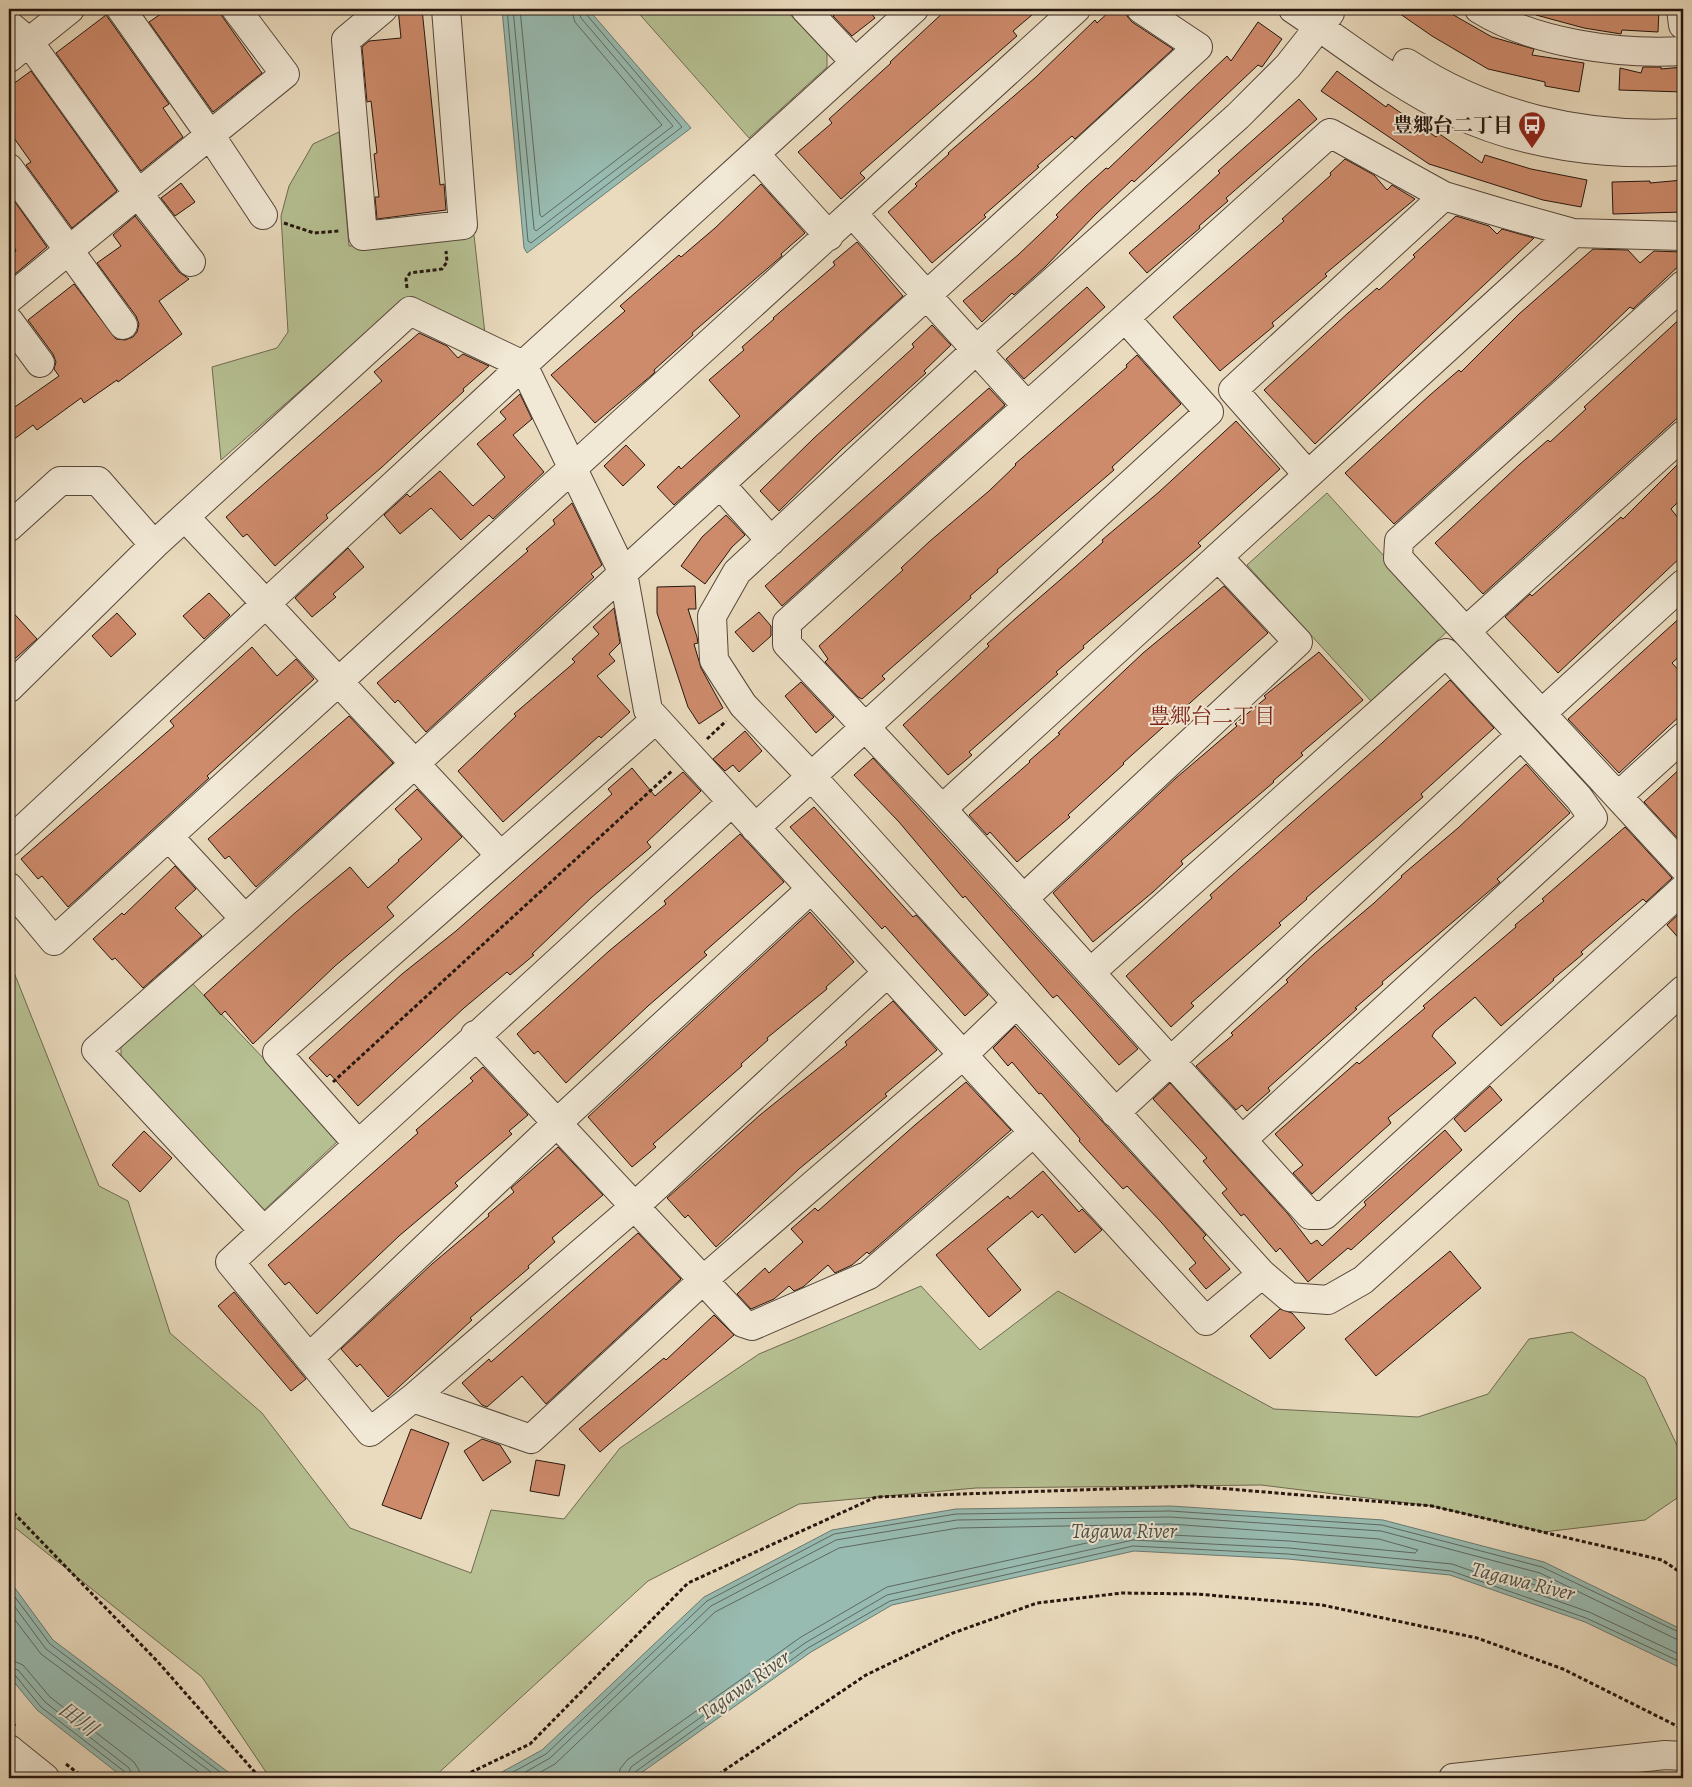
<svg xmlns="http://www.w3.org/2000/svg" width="1692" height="1787" viewBox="0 0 1692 1787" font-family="Alegreya,'Noto Serif JP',serif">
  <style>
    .green { fill: #b6c092; stroke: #6e6b50 }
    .water { fill: #98bbb1; stroke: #6a7970 }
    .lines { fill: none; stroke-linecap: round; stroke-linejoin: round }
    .shore { stroke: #5e6860; stroke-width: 1 }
    .building { fill: #ce8b6c; stroke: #25160e }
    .minor-casing { stroke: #56473a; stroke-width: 30 }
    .path { stroke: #25160e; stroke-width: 3; stroke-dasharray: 4 2.5; stroke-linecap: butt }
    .minor { stroke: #f1e8d5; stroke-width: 28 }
    .labels { text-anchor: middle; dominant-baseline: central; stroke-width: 4; stroke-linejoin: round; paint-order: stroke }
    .poi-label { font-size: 20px; font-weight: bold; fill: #25160e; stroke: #f1e8d5; text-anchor: end }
    .neighbourhood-label { font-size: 21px; fill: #7a1f14; stroke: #f1e8d5 }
    .water-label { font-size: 21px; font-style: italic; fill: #4d5047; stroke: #f1e8d5 }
  </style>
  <rect width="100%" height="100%" fill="#eadbbe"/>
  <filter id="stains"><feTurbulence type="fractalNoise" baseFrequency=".004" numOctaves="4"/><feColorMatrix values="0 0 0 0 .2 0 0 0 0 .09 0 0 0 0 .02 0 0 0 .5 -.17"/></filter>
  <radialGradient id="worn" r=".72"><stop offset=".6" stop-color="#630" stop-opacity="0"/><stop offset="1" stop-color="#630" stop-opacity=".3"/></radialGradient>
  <path class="green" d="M635 9H785L827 53V67L749 138Z
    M339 132 349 246 474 235 485 334 404 300 221 460 212 367 277 348 288 332 281 216 289 186 313 144Z
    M1327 493 1450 629 1371 701 1247 565Z
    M9 960 99 1186 128 1201 170 1333 262 1413 350 1528 471 1573 491 1510 564 1519 620 1448 759 1354 921 1286 980 1350 1058 1291 1274 1409 1418 1417 1488 1394 1529 1339 1572 1332 1645 1378 1683 1458V1494L1645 1520 1544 1532 1432 1506 1261 1485 976 1488 799 1504 648 1581 433 1778H270L202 1677 13 1526 9 1520Z
    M192 983 340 1139 260 1214 121 1063V1047Z"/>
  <path class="water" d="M502 9H588L691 128 527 253 524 248Z
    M1171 1506 1383 1520 1544 1562 1683 1630V1669L1585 1622 1450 1575 1288 1559 1134 1551 892 1605 811 1652 634 1778H491L542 1750 704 1597 832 1530 956 1509Z
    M9 1580 53 1640 236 1778H124L37 1710 9 1676Z"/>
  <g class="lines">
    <path class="shore" d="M507 9 528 241 531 243 682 127 586 14 585 9
      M513 9 534 229 536 231 673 126 581 18 578 9
      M520 9 540 215 542 217 662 125 575 22 571 9
      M1526 1577 1545 1583 1546 1587 1543 1588 1524 1581 1523 1578Z
      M9 1589 50 1644 228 1778
      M9 1599 46 1649 219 1778
      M9 1612 41 1654 207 1778
      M9 1659 23 1665 50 1697 134 1762 139 1770 141 1778
      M9 1667 18 1670 45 1702 129 1768 133 1778
      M9 1673 15 1675 41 1707 125 1772 127 1778
      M502 1778 546 1754 707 1601 834 1534 956 1514 1170 1511 1382 1525 1542 1567 1683 1634
      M515 1778 550 1758 711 1606 836 1540 957 1520 1170 1517 1381 1531 1540 1573 1676 1639 1683 1640
      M530 1778 555 1764 715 1612 839 1548 958 1528 1170 1524 1379 1539 1418 1550 1415 1553 1289 1541 1132 1533 887 1587 801 1637 627 1760 620 1769 619 1778
      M626 1778 631 1767 805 1643 887 1595 1133 1540 1289 1548 1452 1564 1589 1612 1683 1656
      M632 1778 635 1772 808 1648 890 1601 1133 1546 1288 1554 1451 1571 1586 1618 1683 1663"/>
  </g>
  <path class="building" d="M168 9H217L262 73 213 112 149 22Z
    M398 9H422L440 185 444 184 446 210 377 219 375 197H379L374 154 377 153 371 101 367 102 362 47 369 41 401 38Z
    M841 9H867L875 18 852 36 833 16Z
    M947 9H1039L1013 31 1017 36 860 173 865 178 841 199 798 152 832 123 829 119 891 63 890 62Z
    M1112 9H1125L1127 16 1132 22 1173 49 1075 139 1072 136 1037 166 1039 167 984 215 986 217 932 263 888 212 917 186 915 184 949 154 948 153 1036 77 1095 20 1097 23Z
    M1393 9H1443L1492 37 1534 49 1532 55 1584 63 1579 92 1545 86V82L1488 69 1432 36Z
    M1537 9H1659L1658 32 1622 30 1621 34 1584 28 1536 15Z
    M106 15 169 104 163 108 183 137 141 171 56 53Z
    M1258 22 1282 39 1262 67 1258 65 1134 182 1132 180 1096 214 1045 267 1014 295 1012 293 982 322 963 301 1018 255 1058 217 1056 215 1084 188 1106 168 1108 169 1227 56 1231 61Z
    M1643 67H1661V69L1683 67V92L1619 90 1620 68 1641 73Z
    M31 71 117 191 72 228 26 165 31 162 9 131V87Z
    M1337 71 1386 107 1388 104 1436 137 1438 133 1482 163 1485 155 1531 169 1587 180 1581 207 1543 200 1429 164 1321 91Z
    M1299 99 1317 119 1226 198 1228 201 1199 226 1200 228 1147 273 1129 253 1188 202 1220 173 1218 171Z
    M1345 159 1374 175 1387 190 1392 185 1415 199 1325 274 1327 276 1272 323 1274 326 1220 371 1173 317 1284 221 1282 219 1331 175 1330 173Z
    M1683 180V212L1613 214 1612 182 1650 181V183Z
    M181 183 195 202 175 216 161 198Z
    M761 184 805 233 781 254 782 256 692 333 693 335 654 370 655 372 652 375 595 423 551 375 625 311 620 306 679 255 681 257 715 228Z
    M15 202 47 247 9 279V249L12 254 16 251 9 237V206Z
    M135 216 179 272 189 279 159 301 182 334 118 382 117 380 84 403 81 398 37 430 33 425 9 443V411L59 376 54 369 56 362 53 354 28 320 74 284 116 339 125 340 133 337 137 332 139 324 136 316 97 263 121 246 113 235Z
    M1456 216 1489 226 1497 234 1502 229 1534 238 1315 444 1264 390 1348 313 1377 288 1379 290 1415 257 1413 255Z
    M857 242 903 296 674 505 657 487 679 466 681 469 740 416 709 380 744 350 742 347 774 319 773 318 835 265 833 262Z
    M1593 249 1628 250 1640 263 1654 251 1681 252 1683 262 1633 309 1630 307 1556 378 1394 524 1345 473 1430 395 1459 370 1461 372 1519 314Z
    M1087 287 1105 307 1024 379 1006 359Z
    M1683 316V413L1483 594 1435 543 1519 465 1548 440 1550 442 1586 409 1584 407Z
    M932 325 951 345 924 371 926 373 842 449 779 511 760 491 814 438 914 347 912 344Z
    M419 333 447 346 458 358 463 354 489 366 463 389 464 391 381 468 326 515 328 518 275 566 247 534 243 537 226 517 382 381 374 372Z
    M1137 355 1181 404 1112 467 1114 470 997 570 998 572 970 596 971 598 882 676 885 679 862 699 858 697 825 662 828 659 819 646 903 570 901 568 930 541 989 491 1016 465 1015 464 1127 367 1126 365Z
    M989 388 1005 405 782 606 765 586Z
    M520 394 532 419 513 435 544 472 493 519 489 515 461 540 431 508 400 534 384 515 407 494 410 497 440 471 473 506 505 477 477 444 506 419 500 412Z
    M1236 421 1280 469 1198 543 1201 546 1083 646 1084 648 1056 672 1058 674 969 752 972 755 948 775 903 725 989 646 987 644 1016 618 1075 567 1103 542 1102 540 1159 492Z
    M626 445 645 465 623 486 604 466Z
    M1683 459V497L1671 509 1683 524V555L1558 673 1505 617 1530 594 1532 596 1621 517 1623 519Z
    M572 503 602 565 591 574 594 577 426 732 398 700 395 703 377 683 528 551 526 549 555 524 553 520Z
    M726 515 745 535 732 547 705 584 681 566 702 537Z
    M348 548 364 567 333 594 336 597 312 617 295 598Z
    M695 586 696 609H688L697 637 698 643 694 644 701 668 723 708 699 724 688 707 657 613V587Z
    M1224 586 1268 633 1123 763 1124 764 1068 815 1070 817 1017 862 990 832 987 835 969 815 1030 762 1029 761 1060 734 1058 733 1143 653Z
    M209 593 230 615 204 639 183 616Z
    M9 608 37 639 9 664Z
    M614 608 620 643 609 654 615 661 597 676 630 712 601 738 599 736 503 822 458 771 516 716 514 714 575 662 572 659 599 634 593 627Z
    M759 612 771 626V636L753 652 735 632Z
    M117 613 136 634 111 657 92 636Z
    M1683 615V653L1672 663 1683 675V713L1619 773 1568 719Z
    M252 647 277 676 296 659 314 679 207 776 209 778 68 907 42 876 38 879 21 859 174 726 170 721Z
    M1319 652 1363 700 1301 753 1303 755 1273 781 1274 782 1181 861 1183 864 1153 892 1093 942 1053 893 1176 778 1237 726 1235 724 1266 698 1264 696Z
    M1450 680 1494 728 1421 794 1423 797 1306 898 1307 899 1279 923 1281 925 1191 1003 1194 1006 1171 1027 1126 976 1212 898 1210 895 1239 869 1382 743Z
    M801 682 834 717 816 733 785 696Z
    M349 716 393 763 256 887 229 856 225 859 208 839Z
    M745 731 762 751 739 772 733 765 725 771 713 759Z
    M873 758 1138 1049 1119 1065 1057 995 1053 998 965 896 963 898 899 822 854 775Z
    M1526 764 1570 813 1497 879 1500 882 1382 982 1383 984 1355 1008 1357 1009 1268 1088 1270 1091 1247 1111 1242 1105 1236 1110 1196 1066 1233 1035 1231 1033 1288 982 1286 980 1315 953 1374 903 1402 877 1401 876 1458 828Z
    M1683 766V844L1644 802Z
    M632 768 655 796 683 772 701 791 647 842 651 847 592 897 532 954 534 955 510 975 507 972 464 1008 358 1106 330 1074 327 1077 309 1058 402 974 456 931 612 794 608 789Z
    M417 789 462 837 387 907 394 916 335 966 253 1044 225 1011 221 1015 204 995 296 912 350 867 368 888 399 861 398 860 422 839 395 809Z
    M814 807 913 917 916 915 988 995 965 1016 885 926 882 929 790 827Z
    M1625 827 1672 878 1646 902 1643 899 1618 920 1581 952 1583 954 1553 979 1554 980 1501 1026 1475 997 1435 1031 1432 1036 1456 1063 1388 1118 1391 1123 1312 1194 1293 1173 1303 1165 1275 1134 1357 1062 1359 1064 1425 1008 1423 1006 1516 927 1515 925 1544 901 1542 899Z
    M740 834 784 882 704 952 707 955 648 1006 566 1083 538 1051 534 1054 517 1034 609 951 666 904 664 901Z
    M175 866 196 889 175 908 202 936 143 988 115 958 112 960 93 939 122 913 124 915Z
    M1683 910V943L1667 925Z
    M810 912 854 962 826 987 827 989 767 1038 768 1040 741 1064 742 1066 653 1144 656 1147 632 1167 588 1117Z
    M893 1001 937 1050 885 1094 887 1096 799 1169 716 1247 688 1215 685 1218 667 1198 760 1115 847 1045 845 1042Z
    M1015 1026 1206 1235 1203 1238 1230 1269 1206 1289 1189 1269 1196 1263 1161 1222 1127 1186 1123 1189 1079 1141 1080 1139 1041 1093 1039 1094 1012 1062 1008 1066 993 1048Z
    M483 1067 528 1115 509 1131 512 1134 455 1183 458 1186 399 1236 317 1314 289 1282 285 1285 268 1265 418 1133 416 1130 473 1081 470 1078Z
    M966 1082 1011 1130 869 1254 867 1252 852 1265 835 1273 828 1265 803 1287 794 1291 789 1286 774 1299 751 1309 737 1294 765 1268 769 1273 803 1242 791 1229 815 1208 818 1211 915 1125Z
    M1170 1083 1288 1214 1311 1244 1317 1240 1322 1246 1366 1205 1364 1202 1445 1130 1462 1150 1351 1250 1348 1248 1308 1282 1280 1248 1276 1252 1244 1214 1241 1216 1222 1193 1227 1189 1203 1161 1207 1158 1153 1099Z
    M1490 1086 1502 1100 1465 1132 1454 1119Z
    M144 1131 172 1158 140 1192 112 1165Z
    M558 1147 603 1195 552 1238 555 1242 528 1266 529 1268 470 1318 472 1320 388 1397 360 1364 357 1367 341 1349 432 1264 489 1216 488 1214 514 1192 511 1188Z
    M1043 1171 1079 1212 1082 1209 1102 1230 1075 1253 1042 1214 1038 1218 1032 1211 987 1249 1021 1290 989 1317 936 1255 1008 1196 1010 1199Z
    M638 1233 681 1279 546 1404 522 1376 487 1407 482 1405 462 1383 489 1359 491 1362Z
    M1450 1251 1481 1288 1376 1376 1345 1339Z
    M234 1292 306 1379 291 1391 218 1306Z
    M1280 1309 1292 1313 1305 1328 1270 1359 1250 1336Z
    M714 1315 734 1335 600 1452 579 1429 664 1358 666 1360Z
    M411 1429 449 1443 421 1519 382 1505Z
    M482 1439 500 1445 511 1462 483 1481 464 1451Z
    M536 1460 565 1465 559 1496 530 1491Z"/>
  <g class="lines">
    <g class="minor-casing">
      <path id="minor" d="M236 9 285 74 210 135 263 215
        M383 9 346 40 363 236 463 225 446 9
        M805 9 855 62
        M1293 9C1345 44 1396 85 1453 112 1523 146 1607 156 1683 151
        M1479 9C1534 43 1619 55 1683 51
        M1681 9 1683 25
        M1330 13 1288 66 1238 116 975 351 737 572 712 616 714 660 743 705 812 777 1262 1274 1289 1297 1328 1300 1363 1280 1683 990
        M9 25 29 42 139 195 191 262
        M9 58 70 9
        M1407 63C1487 116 1585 138 1680 133
        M755 154 829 236
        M9 168 123 325
        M853 214 1027 406
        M1683 236 1573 233 1505 214 1444 196 1330 133 787 623V644L942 809 1310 1215H1325L1683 889
        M1683 285 1399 541 1398 558 1683 867
        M9 299 210 135 121 9
        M9 321 40 363
        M1308 475 1233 390 1444 196
        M721 485 771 541
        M185 517 500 855
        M9 527 60 481H98L154 545 410 311 523 365 623 573 648 710 1206 1321 1262 1274
        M1466 631 1683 435
        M9 688 154 545
        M1542 713 1683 584
        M1618 796 1683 737
        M731 803 230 1262 370 1432 413 1398 531 1439 702 1281 962 1056 1017 1003
        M942 809 1573 233
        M755 828 1209 412 1125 318
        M169 837 245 919
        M9 842 523 365 914 9
        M9 887 54 941 1076 9
        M1023 899 1298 642 1218 557
        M1091 972 1446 653 1579 798 1593 818 1242 1140
        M475 1035 743 1323 752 1326 869 1275 1033 1133
        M1115 1113 1521 735
        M358 1144 277 1053 656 719
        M263 1230 96 1050 245 919 1198 47 1141 9
        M309 1358 557 1123 810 890
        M413 1398 634 1207 887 973
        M9 1749 45 1778
        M1453 1778 1665 1755 1683 1756"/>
    </g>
    <path class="path" d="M284 223 314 233 339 231
      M407 288 406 279 410 273 442 269 447 262 446 251
      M707 739 726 721
      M333 1082 673 770
      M9 1508 158 1662 260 1778
      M9 1719 15 1726
      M66 1764 84 1778
      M459 1778 530 1744 688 1583 876 1497 1193 1486 1432 1506 1662 1560 1683 1574
      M713 1778 866 1675 953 1633 1037 1603 1122 1593 1197 1594 1322 1605 1477 1638 1563 1669 1683 1729"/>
    <use href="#minor" class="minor"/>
  </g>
  <defs>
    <g id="bus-pin" transform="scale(1.4375)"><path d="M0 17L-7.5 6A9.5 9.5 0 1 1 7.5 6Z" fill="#8f2418" stroke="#f1e8d5"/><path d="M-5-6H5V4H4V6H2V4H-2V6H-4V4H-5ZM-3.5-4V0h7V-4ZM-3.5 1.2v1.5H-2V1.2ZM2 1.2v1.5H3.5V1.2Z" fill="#fff"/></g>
  </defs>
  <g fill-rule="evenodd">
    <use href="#bus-pin" x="1532" y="125"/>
  </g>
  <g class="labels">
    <g class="poi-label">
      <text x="1513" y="125">豊郷台二丁目</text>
    </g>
    <g class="neighbourhood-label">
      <text x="1212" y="716">豊郷台二丁目</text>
    </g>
    <g class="water-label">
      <text x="1124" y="1531">Tagawa River</text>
      <text transform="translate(1523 1581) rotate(14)">Tagawa River</text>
      <text transform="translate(744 1685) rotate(-35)">Tagawa River</text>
      <text transform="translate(78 1719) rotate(37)">田川</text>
    </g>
  </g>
  <rect width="1692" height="1787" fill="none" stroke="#eadbbe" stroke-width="30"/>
  <rect x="10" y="10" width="1672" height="1767" fill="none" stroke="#25160e" stroke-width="2.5"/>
  <rect x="15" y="15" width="1662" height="1757" fill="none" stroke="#25160e"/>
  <rect width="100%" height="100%" filter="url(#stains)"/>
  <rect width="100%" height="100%" fill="url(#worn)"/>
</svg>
